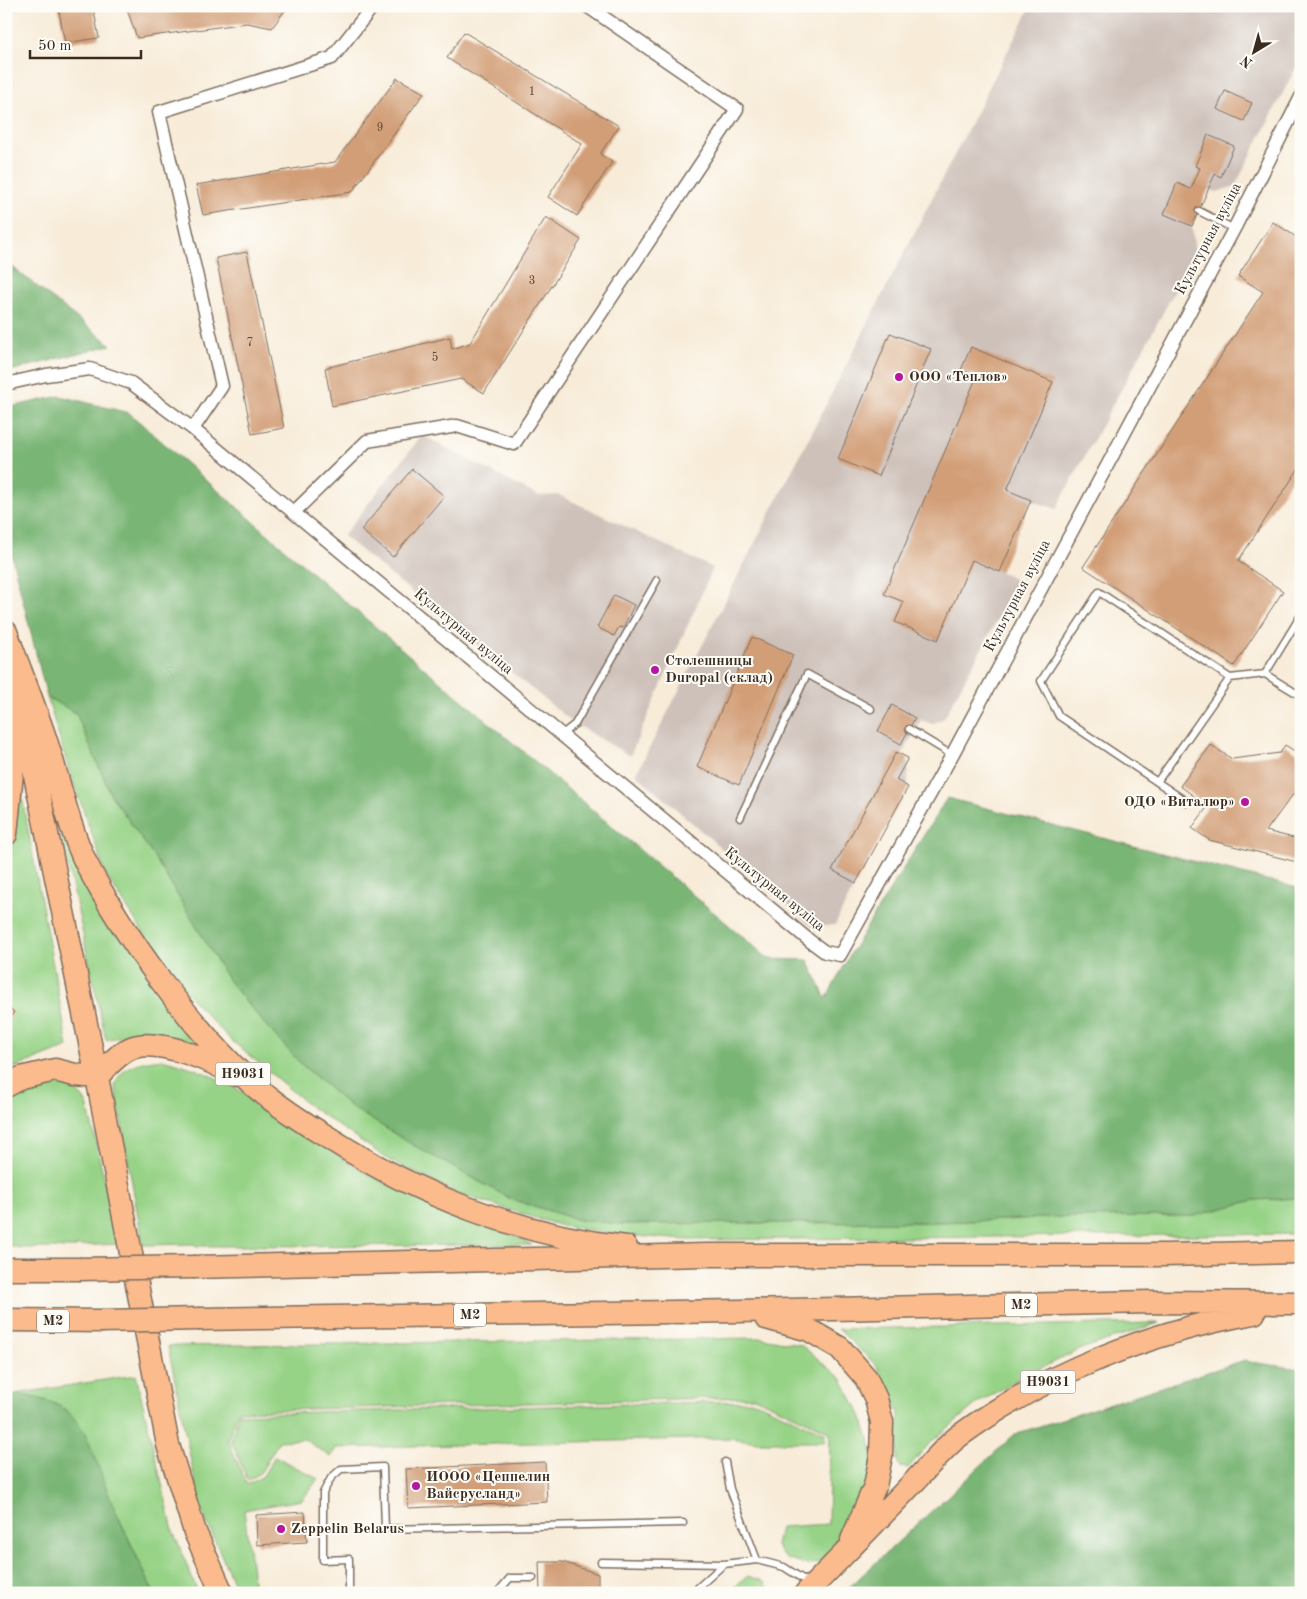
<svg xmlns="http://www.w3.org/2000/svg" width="1307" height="1599" viewBox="0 0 1307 1599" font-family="'Old Standard TT',serif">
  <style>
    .industrial { fill: #cec1ba }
    .green { fill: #97d387; stroke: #697e52 }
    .forest { fill: #79b574; stroke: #5a7049 }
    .building { fill: #d29e77 }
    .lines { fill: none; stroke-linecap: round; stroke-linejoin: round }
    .lane-casing { stroke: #7d6e5f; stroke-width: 9 }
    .street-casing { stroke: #7d6e5f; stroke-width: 15 }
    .highway-casing { stroke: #7d6e5f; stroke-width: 25 }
    .lane { stroke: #fff; stroke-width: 6 }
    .street { stroke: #fff; stroke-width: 12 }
    .highway { stroke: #fbbb8c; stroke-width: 22 }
    .highway-bridge-casing { stroke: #7d6e5f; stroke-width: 25; stroke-linecap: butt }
    .highway-bridge { stroke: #fbbb8c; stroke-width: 22 }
    .poi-dot { fill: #b5179e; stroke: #fdfcf7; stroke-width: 2 }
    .labels { text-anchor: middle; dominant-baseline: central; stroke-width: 4; stroke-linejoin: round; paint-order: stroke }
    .number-label { font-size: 12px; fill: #614734 }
    .shield { fill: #fdfcf7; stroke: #75695f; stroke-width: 1 }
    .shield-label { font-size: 14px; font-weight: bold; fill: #3b2a1e }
    .street-label { font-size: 15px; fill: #3b2a1e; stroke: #fdfcf7 }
    .poi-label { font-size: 15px; font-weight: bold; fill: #3b2a1e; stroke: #fdfcf7; text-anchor: start }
  </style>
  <rect width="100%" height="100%" fill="#fdfcf7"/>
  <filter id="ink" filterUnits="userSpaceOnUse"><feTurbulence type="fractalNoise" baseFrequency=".02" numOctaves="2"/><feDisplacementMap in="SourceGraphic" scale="10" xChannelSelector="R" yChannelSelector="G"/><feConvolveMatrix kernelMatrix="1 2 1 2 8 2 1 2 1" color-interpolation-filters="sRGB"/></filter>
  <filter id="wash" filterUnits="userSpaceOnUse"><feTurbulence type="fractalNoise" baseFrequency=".0096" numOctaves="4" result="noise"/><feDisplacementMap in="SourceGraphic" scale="20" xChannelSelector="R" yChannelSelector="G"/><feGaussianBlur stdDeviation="1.12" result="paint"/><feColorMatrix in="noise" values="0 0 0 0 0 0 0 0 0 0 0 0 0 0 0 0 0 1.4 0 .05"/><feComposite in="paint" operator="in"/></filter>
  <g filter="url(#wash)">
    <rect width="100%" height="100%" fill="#f8ecd9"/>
    <path class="industrial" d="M1031 6H1301V58L1235 186 1217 192 1208 189 1192 226 1195 254 1056 509 1031 500 1000 572 1018 581 944 718 932 724 921 720 902 755 908 758V787L856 883 835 925 812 927 636 774Z
      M422 435 538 496 559 495 713 568 630 756 575 724 343 536Z"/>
    <path class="green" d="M47 697 76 713 111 795 157 861 229 981 263 1022 300 1063 351 1107 413 1145 511 1199 579 1220 622 1224 934 1222 1002 1220 1057 1217 1193 1216 1254 1200 1301 1198V1234L686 1240 613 1234 562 1226 458 1194 389 1160 311 1107 231 1040 196 1004 162 961 107 877 69 770Z
      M20 786 68 1047 6 1071V882L10 862Z
      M55 806 212 1053 190 1042 140 1032 106 1040Z
      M162 1059C250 1080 303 1140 379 1180 418 1201 461 1212 502 1229 512 1234 522 1240 532 1245L196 1246 194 1244 143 1245 115 1086C122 1063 141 1062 162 1059Z
      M51 1078C66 1083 78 1090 87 1104L119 1244 76 1246 75 1248H20L6 1244V1097L39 1079Z
      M1159 1323 1084 1348 1020 1378 975 1405 929 1444 908 1468 900 1467 897 1460 899 1413 877 1366 838 1329Z
      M762 1338 801 1345 841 1378 861 1415 872 1448 873 1489 831 1561 807 1565 786 1559 776 1546 780 1527 828 1524 830 1432 754 1397 238 1411 228 1440 247 1485 263 1476 275 1456 318 1479 302 1500 244 1510 254 1588 257 1593H238L236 1589 200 1506 168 1346Z
      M136 1375 173 1531 198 1593H154L111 1501 84 1432 56 1404 15 1394Z
      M753 1401 825 1433 824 1442H757L732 1438 336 1448 331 1457 304 1439 279 1441 261 1472 248 1481 231 1440 239 1414Z
      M748 1576 763 1581 773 1593H730L739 1583Z"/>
    <path class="forest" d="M6 262 111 345 6 372Z
      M60 396 129 413 334 592 769 959 808 960 826 999 852 951 947 798 1301 889V1198L1254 1200 1193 1216 1057 1217 1002 1220 934 1222 622 1224 579 1220 511 1199 413 1145 351 1107 300 1063 263 1022 229 981 157 861 111 795 76 713 47 697 6 533V408Z
      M1242 1361 1301 1369V1593H843L1015 1434Z
      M6 1394C24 1394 54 1400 67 1411 90 1430 99 1472 111 1500 124 1531 140 1562 154 1593H6Z"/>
    <g id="blocks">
      <path class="building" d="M58 6H93L99 38 65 43Z
        M144 6H288L272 28 247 23 137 38 127 9Z
        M464 32 619 126 600 154 612 162 577 216 548 197 582 144 447 58Z
        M397 78 424 93 352 192 203 215 196 185 335 162Z
        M1225 91 1252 103 1244 121 1217 109Z
        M1208 135 1234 146 1221 177 1215 174 1192 226 1164 214 1177 183 1191 189 1200 168 1195 166Z
        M546 217 581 240 484 393 461 379 332 406 325 368 450 337 452 349 470 343Z
        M1273 222 1301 240V465L1238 561 1283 591 1234 666 1083 567 1263 292 1238 276Z
        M247 252 284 428 252 434 216 258Z
        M890 333 931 349 879 476 838 459Z
        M971 347 1053 382 1007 490 1031 500 1000 572 972 560 938 640 895 622 904 602 884 594 977 376 961 370Z
        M412 469 444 496 393 557 361 530Z
        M614 595 634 605 623 628 619 627 614 636 597 627Z
        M752 637 793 655 739 785 697 767Z
        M892 705 915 718 901 744 878 731Z
        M1211 745 1232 759 1280 753 1285 745 1301 755V798L1294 793 1266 831 1301 840V863L1209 840 1192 828 1208 806 1180 786Z
        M896 752 908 758 896 780 908 787 856 883 832 870Z
        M6 1007 14 1012 6 1024Z
        M545 1462 547 1502 408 1508 406 1469Z
        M305 1512 307 1542 257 1545 256 1515Z
        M539 1562H563L598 1574V1593H540Z"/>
    </g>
  </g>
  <g filter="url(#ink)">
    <use href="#blocks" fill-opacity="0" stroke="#7d6e5f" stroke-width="1"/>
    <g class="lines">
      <g class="lane-casing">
        <path id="lane" d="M1199 211 1234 229
          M1265 674 1301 696
          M909 729 952 755
          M561 735 575 724 657 580
          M1157 782 1230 678
          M1187 802 1059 716 1041 681 1099 592 1230 678 1265 674 1301 615
          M740 818 807 674 871 709
          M725 1462 730 1489 757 1560
          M601 1562 724 1564 757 1560 784 1567 809 1583
          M349 1593V1559L323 1560V1493L331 1478 341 1469 383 1467 385 1529 683 1523
          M497 1593 510 1578H533
          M692 1593 724 1564"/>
      </g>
      <g class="street-casing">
        <path id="street" d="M6 384 46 375 90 369 131 383 193 429 810 941 825 952 840 955 952 755 1234 229 1301 97
          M193 429 222 386 159 112 332 58 373 6
          M294 512 367 441 457 426 514 444 737 109 587 6"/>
      </g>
      <g class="highway-casing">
        <path id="highway" d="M6 632C20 671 36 709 48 747 60 784 69 828 86 863 125 938 190 1026 252 1084 275 1104 302 1122 329 1138 418 1195 520 1235 626 1247
          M6 675 12 773 6 834
          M21 707 97 1077 168 1445 195 1532 222 1593
          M6 1086 21 1078 55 1070 75 1075 97 1077C106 1067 117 1055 129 1049 155 1036 213 1061 236 1075
          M195 1267 706 1255H1164L1301 1252
          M6 1269H79
          M766 1318 809 1330 840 1348 866 1378 876 1399 882 1422 881 1456 875 1486 852 1540
          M200 1319 740 1311 1152 1302 1301 1303
          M6 1320 101 1321
          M806 1593C840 1558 875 1523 909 1487 924 1472 943 1448 959 1436 1045 1373 1150 1332 1254 1313"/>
      </g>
      <use href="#lane" class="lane"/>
      <use href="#street" class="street"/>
      <use href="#highway" class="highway"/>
      <g class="highway-bridge-casing">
        <path id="highway-bridge" d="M79 1269 195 1267
          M101 1321 200 1319"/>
      </g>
      <use href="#highway-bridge" class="highway-bridge"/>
    </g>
  </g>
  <g class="poi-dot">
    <circle cx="899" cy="377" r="5"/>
    <circle cx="655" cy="670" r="5"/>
    <circle cx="1245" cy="802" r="5"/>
    <circle cx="416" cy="1486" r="5"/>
    <circle cx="281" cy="1529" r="5"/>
  </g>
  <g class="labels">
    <g class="number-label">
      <text x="532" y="92">1</text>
      <text x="380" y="128">9</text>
      <text x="532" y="281">3</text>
      <text x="250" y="343">7</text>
      <text x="435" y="358">5</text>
    </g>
    <g class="shield">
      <rect x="215.5" y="1062.5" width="55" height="23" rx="4"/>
      <rect x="1005" y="1293.5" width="32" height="23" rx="4"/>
      <rect x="454" y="1303.5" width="32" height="23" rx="4"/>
      <rect x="37" y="1309.5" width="32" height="23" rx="4"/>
      <rect x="1020.5" y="1370.5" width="55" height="23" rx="4"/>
    </g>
    <g class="shield-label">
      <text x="243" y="1074">Н9031</text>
      <text x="1021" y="1305">М2</text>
      <text x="470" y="1315">М2</text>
      <text x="53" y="1321">М2</text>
      <text x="1048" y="1382">Н9031</text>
    </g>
    <g class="street-label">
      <text transform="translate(1209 239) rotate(-62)">Культурная вуліца</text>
      <text transform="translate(1018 596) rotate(-62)">Культурная вуліца</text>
      <text transform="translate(463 632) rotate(40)">Культурная вуліца</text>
      <text transform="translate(774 890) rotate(39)">Культурная вуліца</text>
    </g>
    <g class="poi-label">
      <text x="909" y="377">ООО «Теплов»</text>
      <text x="665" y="661">Столешницы<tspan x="665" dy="17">Duropal (склад)</tspan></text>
      <text x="1235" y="802" text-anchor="end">ОДО «Виталюр»</text>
      <text x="426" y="1477">ИООО «Цеппелин<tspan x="426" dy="17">Вайсрусланд»</tspan></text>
      <text x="291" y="1529">Zeppelin Belarus</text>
    </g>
  </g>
  <rect width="1307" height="1599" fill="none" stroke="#fdfcf7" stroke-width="25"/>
  <g transform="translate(1254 52) rotate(217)" stroke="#fdfcf7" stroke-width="4" paint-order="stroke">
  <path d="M0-4L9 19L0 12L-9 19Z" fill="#3b2a1e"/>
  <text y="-8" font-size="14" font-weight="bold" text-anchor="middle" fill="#3b2a1e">N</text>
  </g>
  <path d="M30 50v8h111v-8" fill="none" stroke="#3b2a1e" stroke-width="2.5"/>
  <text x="38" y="50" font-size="15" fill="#3b2a1e" stroke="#fdfcf7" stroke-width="4" paint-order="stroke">50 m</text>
</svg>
